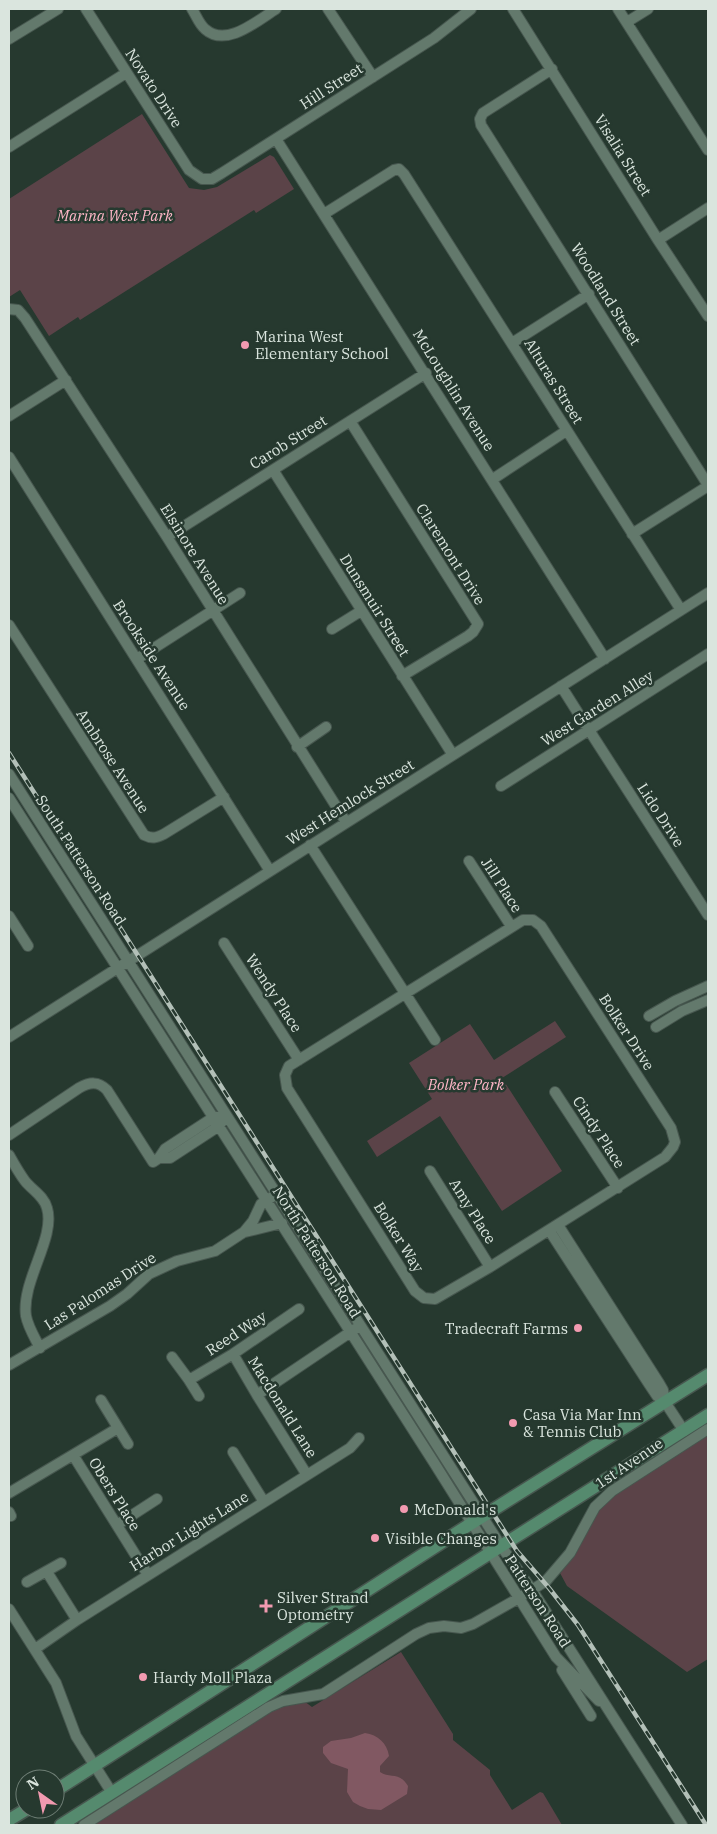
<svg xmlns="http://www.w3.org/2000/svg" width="717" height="1834" viewBox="0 0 717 1834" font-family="'IBM Plex Serif',serif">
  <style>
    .green { fill: #5b4348 }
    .forest { fill: #815862 }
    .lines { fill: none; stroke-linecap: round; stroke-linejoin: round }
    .minor-casing { stroke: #47574f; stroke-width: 12 }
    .major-casing { stroke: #47574f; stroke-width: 15 }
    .minor { stroke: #63796c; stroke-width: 10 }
    .major { stroke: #558a6e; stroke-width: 12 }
    .rail-casing { stroke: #b3c0b8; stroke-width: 4.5 }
    .rail { stroke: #26392f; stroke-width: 2.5; stroke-dasharray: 8; stroke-linecap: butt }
    .poi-dot { fill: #f29ab0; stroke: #26392f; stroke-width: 2 }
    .labels { text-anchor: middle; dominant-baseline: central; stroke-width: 5; stroke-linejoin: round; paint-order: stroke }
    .street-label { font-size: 15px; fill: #dae5de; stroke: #26392f }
    .park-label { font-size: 15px; font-style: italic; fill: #feb6c7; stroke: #26392f }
    .poi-label { font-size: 15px; fill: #dae5de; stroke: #26392f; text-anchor: start }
  </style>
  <rect width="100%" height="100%" fill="#26392f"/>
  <path class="green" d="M142 114 189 188 204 190 217 187 270 155 274 157 294 189 256 213 254 210 80 320 78 317 49 336 20 290 9 297V199Z
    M555 1021 566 1037 502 1078 562 1171 502 1211 440 1116 377 1157 367 1141 432 1099 409 1063 470 1024 494 1060Z
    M708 1434V1659L687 1672 567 1586 560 1573 574 1554 598 1507 618 1491Z
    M401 1652 453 1734V1740L490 1770V1775L512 1810 540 1792 543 1793 562 1825H89L271 1710 282 1705 304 1701 312 1707Z"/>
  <path class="forest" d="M365 1733C378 1735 387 1743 389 1756L380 1766V1772C390 1779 399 1771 408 1786L407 1794 381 1810 368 1809 360 1806 353 1802 347 1792 348 1769 331 1763 323 1753V1747L331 1741 351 1738Z"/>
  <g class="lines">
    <g class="minor-casing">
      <path id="minor" d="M86 9 189 170 202 179H212L222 173 434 38 471 9
        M192 9C196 15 199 24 205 29 226 48 257 21 276 9
        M328 9 373 77
        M513 9 658 240 708 316
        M618 9 708 150
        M627 22 648 9
        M9 39 58 9
        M552 69 483 113 480 119 481 125 708 485
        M276 139 605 659
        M9 147 126 73
        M324 214 394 170 399 169 404 174 681 610
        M658 240 708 208
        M9 309 18 310 25 318 167 537 346 822
        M512 343 589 294
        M9 416 66 380
        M350 421 478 624 473 632 468 636 402 676
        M9 457 270 871
        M273 470 453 755
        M493 479 566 431
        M632 534 708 486
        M167 537 426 373
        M9 625 144 835C152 839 156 838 164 834L224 797
        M332 629 361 611
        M137 659 240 593
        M561 686 585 724
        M589 730 708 915
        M297 747 326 727
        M9 774 501 1546 532 1590 682 1825
        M501 786 708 654
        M9 798 433 1461 556 1657 599 1701
        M310 845 435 1040
        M469 861 511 926
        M9 916 28 946
        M523 920H533L541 926 671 1128 675 1142 673 1147 665 1157 490 1267 435 1299 424 1298 415 1291 287 1088 285 1075 289 1066Z
        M224 943 299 1060
        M649 1016 675 1001 708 986
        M656 1027 682 1011 708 1000
        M9 1037 708 593
        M555 1092 618 1188
        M9 1135 79 1088C90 1082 98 1081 107 1090L153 1162 159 1158H170L219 1126 223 1120
        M9 1155C14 1164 19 1173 25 1181 32 1190 44 1196 47 1208 56 1238 21 1281 26 1316 28 1327 35 1338 40 1348
        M159 1158 165 1149 214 1117H219
        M430 1171 490 1267
        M558 1225 659 1383 663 1390 665 1402
        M549 1230 649 1384 657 1396 665 1402 684 1431
        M245 1232 282 1223
        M233 1354 257 1395 307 1475
        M172 1357 189 1380 199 1396
        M9 1365 110 1306 127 1294 149 1274 177 1261 215 1251 244 1232 253 1221 261 1204 272 1197
        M189 1380 233 1354 299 1309
        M257 1395 355 1329
        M101 1400 128 1444
        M233 1452 264 1502
        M73 1455 148 1575
        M9 1493 118 1428
        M9 1512 11 1516
        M117 1525 157 1499
        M47 1572 77 1620
        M27 1582 61 1563
        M9 1609 56 1683 76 1736 112 1793
        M35 1649 77 1620 350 1448 359 1438
        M562 1670 591 1716
        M84 1825 269 1707 283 1701 323 1694 416 1634 429 1628 444 1626 461 1628 473 1624 519 1598 546 1581 570 1553 595 1507 612 1491 708 1429"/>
    </g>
    <g class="major-casing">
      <path id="major" d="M55 1791 472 1523 708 1375
        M9 1820 27 1809
        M61 1825 708 1415"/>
    </g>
    <use href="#minor" class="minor"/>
    <use href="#major" class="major"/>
    <g class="rail-casing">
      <path id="rail" d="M9 753 517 1551 549 1588 578 1625 706 1825"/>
    </g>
    <use href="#rail" class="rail"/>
  </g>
  <g class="poi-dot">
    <circle cx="245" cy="345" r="5"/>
    <circle cx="578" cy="1328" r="5"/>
    <circle cx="513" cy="1423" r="5"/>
    <circle cx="404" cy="1509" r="5"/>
    <circle cx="375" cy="1538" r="5"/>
    <path d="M263.5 1598.5h5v5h5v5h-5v5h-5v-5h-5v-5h5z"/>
    <circle cx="143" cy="1677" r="5"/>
  </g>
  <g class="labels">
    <g class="street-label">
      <text transform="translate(331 86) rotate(-33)">Hill Street</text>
      <text transform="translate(154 88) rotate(57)">Novato Drive</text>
      <text transform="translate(623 155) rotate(58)">Visalia Street</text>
      <text transform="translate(606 294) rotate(58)">Woodland Street</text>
      <text transform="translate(554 381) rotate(58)">Alturas Street</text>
      <text transform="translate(454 390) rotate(58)">McLoughlin Avenue</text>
      <text transform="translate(288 442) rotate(-32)">Carob Street</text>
      <text transform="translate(195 554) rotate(58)">Elsinore Avenue</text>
      <text transform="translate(451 554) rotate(58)">Claremont Drive</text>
      <text transform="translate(375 605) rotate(58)">Dunsmuir Street</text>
      <text transform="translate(152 655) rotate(57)">Brookside Avenue</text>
      <text transform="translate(597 708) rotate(-32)">West Garden Alley</text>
      <text transform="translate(113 761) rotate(57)">Ambrose Avenue</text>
      <text transform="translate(350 802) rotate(-32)">West Hemlock Street</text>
      <text transform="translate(661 815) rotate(57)">Lido Drive</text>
      <text transform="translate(81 860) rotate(57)">South Patterson Road</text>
      <text transform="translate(502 885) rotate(57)">Jill Place</text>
      <text transform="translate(274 993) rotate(57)">Wendy Place</text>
      <text transform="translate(627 1032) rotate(57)">Bolker Drive</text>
      <text transform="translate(599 1132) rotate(57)">Cindy Place</text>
      <text transform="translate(473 1211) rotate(58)">Amy Place</text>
      <text transform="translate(399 1237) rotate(58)">Bolker Way</text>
      <text transform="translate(317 1252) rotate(58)">North Patterson Road</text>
      <text transform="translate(100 1291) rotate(-33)">Las Palomas Drive</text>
      <text transform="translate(236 1333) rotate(-33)">Reed Way</text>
      <text transform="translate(283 1407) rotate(58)">Macdonald Lane</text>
      <text transform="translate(629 1463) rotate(-34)">1st Avenue</text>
      <text transform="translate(115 1494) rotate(58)">Obers Place</text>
      <text transform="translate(189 1531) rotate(-32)">Harbor Lights Lane</text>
      <text transform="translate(538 1601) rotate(57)">Patterson Road</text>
    </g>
    <g class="park-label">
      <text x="115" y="215">Marina West Park</text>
      <text x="466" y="1084">Bolker Park</text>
    </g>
    <g class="poi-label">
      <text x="255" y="336">Marina West<tspan x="255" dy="17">Elementary School</tspan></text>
      <text x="568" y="1328" text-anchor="end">Tradecraft Farms</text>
      <text x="523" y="1414">Casa Via Mar Inn<tspan x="523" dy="17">&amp; Tennis Club</tspan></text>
      <text x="414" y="1509">McDonald's</text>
      <text x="385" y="1538">Visible Changes</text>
      <text x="277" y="1597">Silver Strand<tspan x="277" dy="17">Optometry</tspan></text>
      <text x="153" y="1677">Hardy Moll Plaza</text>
    </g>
  </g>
  <rect width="717" height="1834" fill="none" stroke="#dae5de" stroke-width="20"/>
  <g transform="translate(40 1794) rotate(327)"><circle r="24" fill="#26392f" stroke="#6e7e75"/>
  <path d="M0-4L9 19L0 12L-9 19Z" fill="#f29ab0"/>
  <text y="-8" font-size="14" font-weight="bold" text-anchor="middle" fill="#dae5de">N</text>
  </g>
</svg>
